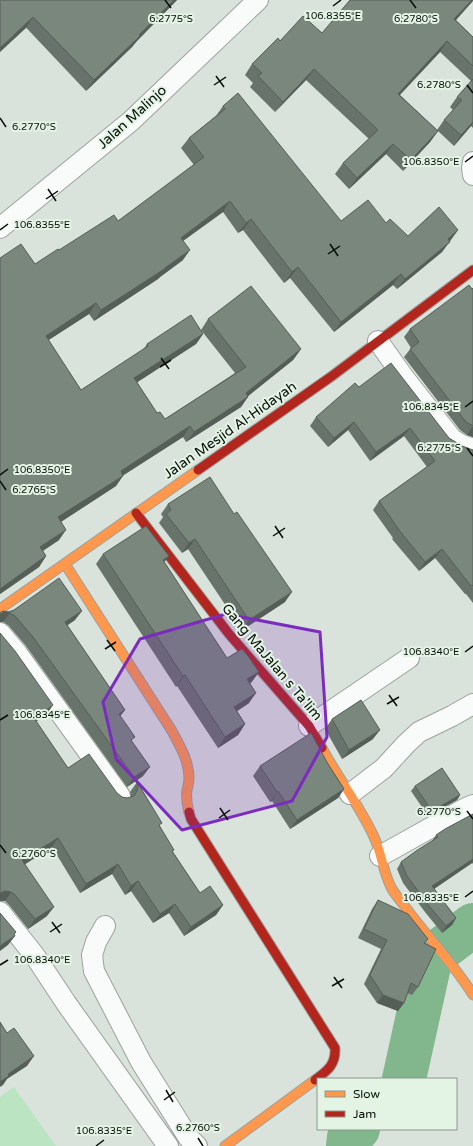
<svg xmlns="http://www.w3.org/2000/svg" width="473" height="1146" viewBox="0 0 473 1146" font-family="'Varela Round',sans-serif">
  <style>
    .green { fill: #bbe5c2 }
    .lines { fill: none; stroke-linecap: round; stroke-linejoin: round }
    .river { stroke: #82b68d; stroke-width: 44 }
    .street-casing { stroke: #9ba29c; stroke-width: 22 }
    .slow-casing { stroke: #9ba29c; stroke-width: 11 }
    .jam-casing { stroke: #9ba29c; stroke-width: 11 }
    .street { stroke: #f9fbfa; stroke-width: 20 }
    .slow { stroke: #ff974d; stroke-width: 9 }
    .jam { stroke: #b3261e; stroke-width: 9 }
    .wall { fill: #68746b; fill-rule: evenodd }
    .shaded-wall { fill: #555e57 }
    .building { fill: #79877c; stroke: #555e57 }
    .marked { fill: #7b2cbf; fill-opacity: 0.2; stroke: #7b2cbf; stroke-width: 3; stroke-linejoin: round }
    .ticks { fill: none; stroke: #080d09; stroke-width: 1.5 }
    .labels { text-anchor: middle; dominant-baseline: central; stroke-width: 4; stroke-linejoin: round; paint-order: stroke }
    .street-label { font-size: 14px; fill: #080d09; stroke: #e3f4e5 }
    .ticks-label { font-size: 10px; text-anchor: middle; fill: #080d09; stroke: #e3f4e5; stroke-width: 4; stroke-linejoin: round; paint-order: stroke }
  </style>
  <rect width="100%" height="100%" fill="#dae3db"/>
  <path class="green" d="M14 1087 56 1146H0V1097Z"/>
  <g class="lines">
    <path class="river" d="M404 1079 431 957 473 925
      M348 1146 349 1137 358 1129"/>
    <g class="street-casing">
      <path id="street" d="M473 162 472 168 473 175
        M0 228 131 121 258 0
        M378 341 405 379 452 439 462 445 473 449
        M0 633 17 653 120 796
        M309 726 409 658
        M350 794 384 768 406 744 419 732 452 716 473 704
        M380 856 466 808 473 805
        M0 912 35 956 66 1003 168 1146
        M105 926 96 942 92 955 94 971 141 1062 188 1137 197 1146"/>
    </g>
    <g class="slow-casing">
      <path id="slow" d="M65 564 172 731C180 746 189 761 189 778 189 782 188 786 187 790 186 797 187 805 189 812
        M0 609 198 470
        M322 748C338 778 360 806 374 837 382 854 383 873 392 889 396 896 402 902 406 908 428 938 454 964 473 995
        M225 1146 315 1080"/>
    </g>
    <g class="jam-casing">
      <path id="jam" d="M198 470 332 376 473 270
        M136 513 229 634 309 726 322 748
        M189 812 191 819 335 1048C336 1065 327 1071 315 1080"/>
    </g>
    <use href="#street" class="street"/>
    <use href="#slow" class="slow"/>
    <use href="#jam" class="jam"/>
  </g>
  <path class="wall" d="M0 0H177L136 42 132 47 86 91Z
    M473 0 456 20 473 37V128L471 126 454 146 438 131 430 142 403 171 386 154 349 189 335 174 343 163 369 139 306 80 275 112 250 87 253 83 245 75 252 64 280 41 322 33ZM440 52 471 81 457 97 450 107 453 110 444 120 437 130 400 95Z
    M223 106 341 221 386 223 408 236 458 230 442 252 397 289 393 285 334 332 290 278 284 283 243 230 238 233 223 212 183 241V260L160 277 158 279 94 321 89 314 48 340 81 390 143 350 147 344 203 334 196 344 137 382 157 413 165 419 235 373 201 330 208 319 301 349 293 360 248 396 241 407 186 442 183 437 123 475 116 486 61 522 59 540 43 551 46 556 39 567 0 594V258L35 264 59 250 118 221 194 165 181 148 189 138 216 116Z
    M472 289 473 437 467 435 460 430 404 357 411 348 404 337 410 329Z
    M359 387 449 438 462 446 473 450V603L466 594H465L435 558 419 571 392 539 393 538 373 510 379 501 427 467 404 436 370 461 348 430 328 447 310 426 316 417Z
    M168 504 285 602 242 630 188 549 182 553 159 523 163 517 161 514Z
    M103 554 169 556 164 562 227 658 259 672 250 683 249 703 237 711 245 724 238 735 218 748 177 686 176 687 96 564Z
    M3 611 75 620 67 625 125 710 120 716 132 741 143 776 127 787 26 646 8 625 3 622H0V613Z
    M0 633 47 714 36 721 68 768 117 793 122 797 127 798 131 797 130 792 137 782 173 852 200 893 223 905 216 915 184 936 169 913 153 923 131 891 125 895 112 874 80 893 52 847 25 864 47 916 28 929 9 905 5 901Z
    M332 719 373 739 342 759 325 729Z
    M328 764 344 789 338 798 290 829 272 801 270 802 253 776 260 766Z
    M415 786 460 795 457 800 428 816 411 791Z
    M473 814V864L472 863 434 889 456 918 452 925 442 933 425 912 403 883 397 869 401 862 432 841 436 835Z
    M378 900 428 939 425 943 418 987 412 995 407 993 404 1003 398 1011 377 1003 364 984 381 949 358 938 372 909Z"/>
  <path class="shaded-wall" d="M174 0H177L136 42 132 47 86 91 94 80Z
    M472 0H473V1L447 30 454 19Z
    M33 17 26 28 0 52V48Z
    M447 41 440 52 391 104 398 94Z
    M314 69 306 80 275 112 283 102Z
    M473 122V123L471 126 454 146 461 135Z
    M438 131 430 142 403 171 411 160Z
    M393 144 386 154 349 189 357 178Z
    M230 201 223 212 173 248 181 238Z
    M251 219 243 230 238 233 246 223Z
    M458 230 442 252 397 289 405 279Z
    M190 250 183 260 160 277 158 279 94 321 101 310 165 268Z
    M298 267 290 278 284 283 292 272Z
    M401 274 393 285 334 332 341 322Z
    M96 303 89 314 38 347 46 336Z
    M203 334 196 344 127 389 134 378Z
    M301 349 293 360 242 401 248 397 241 407 186 442 194 432 246 393Z
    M354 422 348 430 328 447 334 438Z
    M190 426 183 437 113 482 121 471Z
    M473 426V437L467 435Z
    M410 428 404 436 370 461 376 452Z
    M123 476 116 486 51 528 58 517Z
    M66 530 59 540 33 557 40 547Z
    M195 539 188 549 182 553 189 543Z
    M442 549 435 558 419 571 425 562Z
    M46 556 39 567 0 594V589Z
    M169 556 161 566 163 560Z
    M292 592 285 602 242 630 249 620Z
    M82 611 75 620 58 632 65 622Z
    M4 612 10 613 3 622H0V615Z
    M259 672 251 683 240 690 247 679Z
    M185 675 177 686 176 687 183 676Z
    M256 693 249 703 227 718 234 707Z
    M53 705 47 714 28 727 34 718Z
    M125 710 118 719 119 714Z
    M245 724 238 735 218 748 225 737Z
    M380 730 373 739 342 759 349 750Z
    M150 767 143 776 127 787 134 777Z
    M344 789 338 798 290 829 297 820Z
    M278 791 272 801 270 802 277 792Z
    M460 795 457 800 428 816 432 811Z
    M58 838 52 847 16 870 22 860Z
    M473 859V861L472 863 428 893 432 886Z
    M118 864 112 874 80 893 86 884Z
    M138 881 131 891 125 895 131 886Z
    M5 891 11 892 5 901H0V893Z
    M175 904 169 913 153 923 160 914Z
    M223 905 216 915 184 936 191 927Z
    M54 907 47 916 28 929 35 919Z
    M456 918 452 925 442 933 446 926Z
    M16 932 12 938 15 936 8 945 0 951V946Z
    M383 995 404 1003 398 1011 377 1003Z
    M34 1056 27 1066 7 1079 3 1085 0 1087V1082L8 1074Z"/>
  <path class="building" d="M0 0H174L139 35 140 36 94 80 33 17 0 48Z
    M350 0H472L454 19 473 37V66L447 41 398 94 438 131 411 160 393 144 357 178 343 163 378 130 314 69 283 102 258 76 262 73 252 64 278 38 280 41 303 16 322 33Z
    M473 79V122L461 135 444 120 462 100 457 97Z
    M238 93 341 221 368 200 386 223 390 219 408 236 439 207 458 230 448 239 450 242 405 279 401 274 341 322 298 267 292 272 251 219 246 223 230 201 181 238 190 250 165 268H166L101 310 96 303 46 336 81 390 148 346 147 344 191 315 203 334 134 378 157 413 160 412 165 419 246 367 208 319 251 286 301 349 246 393 248 397 194 432 190 426 121 471 123 476 58 517 66 530 40 547 46 556 0 589V258L21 244 35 264 58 249 59 250 114 215 118 221 204 157 189 138 225 109 223 106Z
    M469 285 472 289 473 288V426L466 422 410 349 419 342 410 329Z
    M391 363 449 438 462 446 473 450V586L472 585 471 586 442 549 425 562 399 530 379 501 435 461 410 428 376 452 354 422 334 438 316 417 355 383 359 387Z
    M210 477 234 514 237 512 292 592 249 620 195 539 189 543 166 514 171 510 168 504Z
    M146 526 169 556 163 560 227 658 242 649 248 656 259 672 247 679 256 693 234 707 245 724 225 737 185 675 183 676 103 554Z
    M59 578 82 611 65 622 125 710 119 714 135 737 131 740 150 767 134 777 33 637 15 616 10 613 4 612 0 615V613L3 611 8 612 14 610Z
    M0 633 15 651 53 705 34 718 68 768 89 754 117 793 122 797 127 798 134 796 137 791 138 786 137 782 162 823 159 825 174 850 172 851 200 893 210 886 223 905 191 927 175 904 160 914 138 881 131 886 118 864 86 884 58 838 22 860 54 907 35 919 15 895 11 892 5 891 0 893Z
    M361 700 380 730 349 750 332 719Z
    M311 733 328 764 344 789 297 820 278 791 277 792 260 766Z
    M442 768 460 795 432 811 415 786Z
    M473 814V859L432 886 456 918 446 926 429 906 407 876 401 862 416 851 438 837 436 835 445 829Z
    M378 900 408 914 428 939 424 943 436 949 418 987 411 983 404 1003 383 995 370 975 387 940 364 929Z
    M0 913 16 932 14 934 15 936 0 946Z
    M0 1022 7 1033 14 1028 34 1056 8 1074 9 1076 0 1082Z"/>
  <path class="marked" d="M226 614 320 632 327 737 292 801 182 830 116 759 103 702 140 639Z"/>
  <path class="ticks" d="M165 0 171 8M410 0 416 8M333 6 341 0M216 76 224 87M214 85 226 77M467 85 473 93M0 118 6 127M465 162 473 156M48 189 56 201M46 199 58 191M0 230 8 224M330 244 338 256M328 254 340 246M161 358 169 369M160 367 171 360M465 407 473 401M467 448 473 456M0 475 8 469M0 481 6 490M275 526 283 538M273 536 285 528M107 640 115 651M105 649 116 642M465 652 473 646M389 695 397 706M387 704 399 697M0 720 8 715M220 808 228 820M467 811 473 819M219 818 230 810M0 845 6 853M465 897 473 891M52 922 60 933M50 932 62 924M0 965 8 960M334 977 342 988M332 986 344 979M166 1090 173 1102M164 1100 175 1092M198 1138 203 1146M96 1146 104 1140"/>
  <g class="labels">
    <g class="street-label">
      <text transform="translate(132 117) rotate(-42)">Jalan Malinjo</text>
      <text transform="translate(230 430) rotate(-35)">Jalan Mesjid Al-Hidayah</text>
      <text transform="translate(272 662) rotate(50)">Gang MaJalan s Ta'lim</text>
    </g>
  </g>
  <g class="ticks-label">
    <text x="333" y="19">106.8355°E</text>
    <text x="171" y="22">6.2775°S</text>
    <text x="416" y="22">6.2780°S</text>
    <text x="439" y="88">6.2780°S</text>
    <text x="34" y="130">6.2770°S</text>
    <text x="431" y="165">106.8350°E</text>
    <text x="42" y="228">106.8355°E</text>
    <text x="431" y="410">106.8345°E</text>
    <text x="439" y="451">6.2775°S</text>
    <text x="42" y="473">106.8350°E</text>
    <text x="34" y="493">6.2765°S</text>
    <text x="431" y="655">106.8340°E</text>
    <text x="42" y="718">106.8345°E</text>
    <text x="439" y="815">6.2770°S</text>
    <text x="34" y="857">6.2760°S</text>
    <text x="431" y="901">106.8335°E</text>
    <text x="42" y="963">106.8340°E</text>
    <text x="198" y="1131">6.2760°S</text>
    <text x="104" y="1134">106.8335°E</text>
  </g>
  <rect x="317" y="1078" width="140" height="52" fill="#e3f4e5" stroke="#8b988d"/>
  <rect x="325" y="1091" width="20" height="6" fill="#ff974d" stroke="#8b988d"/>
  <text x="353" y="1098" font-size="12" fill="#080d09">Slow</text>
  <rect x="325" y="1111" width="20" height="6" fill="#b3261e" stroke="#8b988d"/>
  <text x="353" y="1118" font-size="12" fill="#080d09">Jam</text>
</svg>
